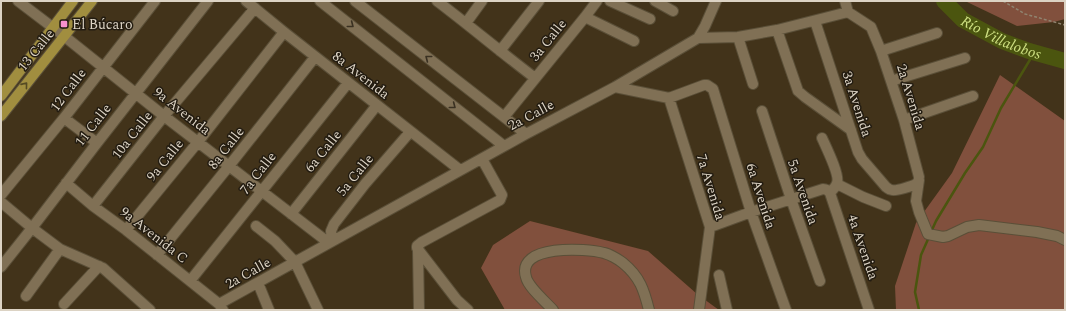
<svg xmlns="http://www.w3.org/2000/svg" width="1066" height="311" viewBox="0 0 1066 311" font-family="Spectral,serif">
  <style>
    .green { fill: #81503d }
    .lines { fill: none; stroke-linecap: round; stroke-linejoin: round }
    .stream { stroke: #4b550f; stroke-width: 2.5 }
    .river { stroke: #4b550f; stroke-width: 16 }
    .minor-casing { stroke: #5a4f38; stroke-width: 12 }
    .major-casing { stroke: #5a4f38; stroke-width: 12 }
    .path { stroke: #908470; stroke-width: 1.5; stroke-dasharray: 3 2; stroke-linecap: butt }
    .minor { stroke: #807055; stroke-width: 10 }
    .major { stroke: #a18e3f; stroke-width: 10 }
    .oneway { stroke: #3a3122 }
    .oneway2 { stroke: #554a23 }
    .poi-dot { fill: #f790ce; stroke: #231c11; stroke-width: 1.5 }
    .labels { text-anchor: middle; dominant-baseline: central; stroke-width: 3; stroke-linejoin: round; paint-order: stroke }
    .poi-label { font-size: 14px; fill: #dcd3c4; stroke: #231c11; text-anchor: start }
    .street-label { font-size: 14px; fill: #dcd3c4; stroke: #231c11 }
    .water-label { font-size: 15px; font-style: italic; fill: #cee082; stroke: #231c11 }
  </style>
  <rect width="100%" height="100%" fill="#42331a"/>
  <path class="green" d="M965 1H1065V19L1054 22 1017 26Z
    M1000 75 1065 121V310H896L895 286 916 223 952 173Z
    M530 221 648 251 697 294 719 310H505L481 268 493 245Z"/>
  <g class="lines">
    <path class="stream" d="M931 232 936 221 965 173 983 147 1001 108 1034 53
      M919 310 915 292 921 255 929 237"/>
    <path class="river" id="s1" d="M944 1 963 20 1002 41 1029 51 1065 61"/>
    <g class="minor-casing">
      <path id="minor" d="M18 1 64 36 164 116 329 243
        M246 1 284 32 460 170
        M320 1 504 146
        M355 1 526 134
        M437 1C470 26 502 53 535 78
        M610 1 650 19
        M655 1 673 11
        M845 1 848 12
        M585 17 634 41
        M466 23 482 1
        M777 30 798 91 805 97 851 130
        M738 37 753 84
        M698 38 705 26 716 1
        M500 51 539 1
        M881 51 937 33
        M891 81 965 58
        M615 87 669 98 704 85H707L713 89 751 212 786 310
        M669 98 710 227 699 310
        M762 111 791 199 820 281
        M504 117 585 17 597 1
        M64 118 97 143
        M904 120 973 96
        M822 138C826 147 840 175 837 183 836 187 832 190 830 193
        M919 180 916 201 919 212 928 234 943 237 948 236 967 227 979 225 1037 232 1057 236 1065 240
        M66 183 93 206 126 230 219 304 223 310
        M837 184 863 197 886 206
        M1 195 64 118 155 1
        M1 202 32 228 60 249 103 268 150 310
        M93 206 164 116 255 8
        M291 214 377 105
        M256 226 275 241 295 262 318 310
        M710 227 751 212 823 189C826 189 828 190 830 193L869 310
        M126 230 198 142 284 32
        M332 241 331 231 334 224 365 184 410 132
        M418 250 419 310
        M157 255 229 166 315 57
        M1 267 32 228 97 143 208 1
        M719 275 727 310
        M190 281 348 83
        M258 283 269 310
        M26 296 60 249
        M64 304 99 266
        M219 304 526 134 615 87 698 38 738 37 777 30 848 12 871 27 881 51 904 120 919 177C919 180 919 180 917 183 914 186 896 191 892 190 889 190 888 188 886 187L862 159 858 152 815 21
        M468 310 457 300 417 248V246L422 242 500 200 502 195 482 159
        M553 310C546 302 528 287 526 277 516 244 586 248 604 253 609 254 618 259 623 263 640 277 644 290 649 310"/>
    </g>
    <g class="major-casing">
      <path id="major" d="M1 96 73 1
        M1 116 92 1"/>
    </g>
    <path class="path" d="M1003 1 1025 14 1065 25"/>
    <use href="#minor" class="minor"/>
    <use href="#major" class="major"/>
  </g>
  <defs><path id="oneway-chevron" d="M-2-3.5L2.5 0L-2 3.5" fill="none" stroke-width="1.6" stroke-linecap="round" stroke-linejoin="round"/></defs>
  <g class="oneway">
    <use href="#oneway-chevron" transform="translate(351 25) rotate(38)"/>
    <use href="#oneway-chevron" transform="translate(428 58) rotate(-142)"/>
    <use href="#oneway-chevron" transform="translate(453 106) rotate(38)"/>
  </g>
  <use class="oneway2" href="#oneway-chevron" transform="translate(25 85) rotate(-51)"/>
  <rect class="poi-dot" x="60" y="20" width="8" height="8" rx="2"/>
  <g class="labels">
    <g class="poi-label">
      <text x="72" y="24">El Búcaro</text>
    </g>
    <g class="street-label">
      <text transform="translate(548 40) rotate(-51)">3a Calle</text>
      <text transform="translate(36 50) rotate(-51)">13 Calle</text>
      <text transform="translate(361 75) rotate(38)">8a Avenida</text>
      <text transform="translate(68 90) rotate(-53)">12 Calle</text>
      <text transform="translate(911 97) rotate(73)">2a Avenida</text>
      <text transform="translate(857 104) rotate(72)">3a Avenida</text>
      <text transform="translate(182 111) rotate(38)">9a Avenida</text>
      <text transform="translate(531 115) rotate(-28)">2a Calle</text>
      <text transform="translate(93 125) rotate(-52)">11 Calle</text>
      <text transform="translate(132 135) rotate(-52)">10a Calle</text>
      <text transform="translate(226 148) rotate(-52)">8a Calle</text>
      <text transform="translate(323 151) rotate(-51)">6a Calle</text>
      <text transform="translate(165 160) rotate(-51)">9a Calle</text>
      <text transform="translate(258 173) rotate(-52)">7a Calle</text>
      <text transform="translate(355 175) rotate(-51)">5a Calle</text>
      <text transform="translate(711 187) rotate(73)">7a Avenida</text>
      <text transform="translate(803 192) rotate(71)">5a Avenida</text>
      <text transform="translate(761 196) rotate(72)">6a Avenida</text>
      <text transform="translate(154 235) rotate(38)">9a Avenida C</text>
      <text transform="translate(863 247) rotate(71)">4a Avenida</text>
      <text transform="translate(248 273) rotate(-29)">2a Calle</text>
    </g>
    <g class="water-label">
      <text stroke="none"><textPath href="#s1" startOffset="69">Río Villalobos</textPath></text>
    </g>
  </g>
  <rect width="1066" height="311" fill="none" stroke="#dcd3c4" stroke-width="4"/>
</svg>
